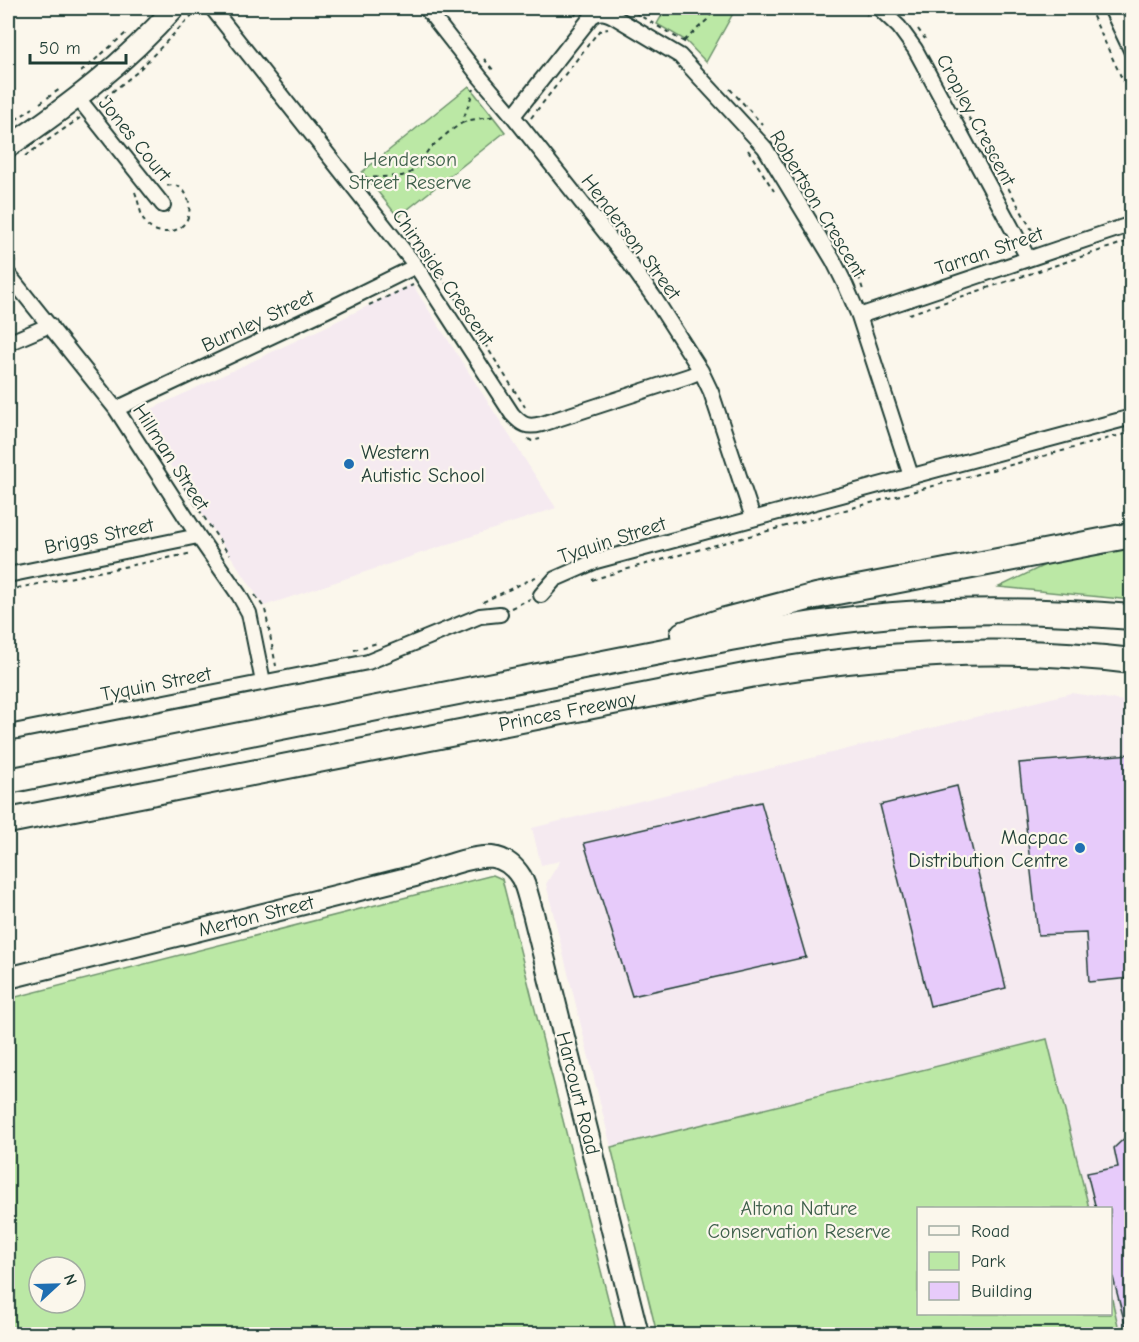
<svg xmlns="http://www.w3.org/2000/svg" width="1139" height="1342" viewBox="0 0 1139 1342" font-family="'Comic Neue',sans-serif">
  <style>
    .built { fill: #f5eaf0 }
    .green { fill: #bbe8a5; stroke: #6d926c; stroke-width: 1.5; fill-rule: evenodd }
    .building { fill: #e7cbfa; stroke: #1f3d34; stroke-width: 1.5 }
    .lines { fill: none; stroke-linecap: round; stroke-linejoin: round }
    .street-casing { stroke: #1f3d34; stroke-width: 18 }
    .secondary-casing { stroke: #1f3d34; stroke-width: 24 }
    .highway-casing { stroke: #1f3d34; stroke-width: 28 }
    .path { stroke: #1f3d34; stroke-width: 2; stroke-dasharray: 4.5 4.5; stroke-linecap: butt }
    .street { stroke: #fbf7ec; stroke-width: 14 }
    .secondary { stroke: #fbf7ec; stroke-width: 20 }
    .highway { stroke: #fbf7ec; stroke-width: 24 }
    .poi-dot { fill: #1f6fb2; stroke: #fbf7ec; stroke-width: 2 }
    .labels { text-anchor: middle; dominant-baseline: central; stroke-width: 4.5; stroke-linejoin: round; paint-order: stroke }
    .street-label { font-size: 20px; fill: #1f3d34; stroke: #fbf7ec }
    .park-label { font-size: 20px; fill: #3e5f4b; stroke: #fbf7ec }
    .poi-label { font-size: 20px; fill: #1f3d34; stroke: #fbf7ec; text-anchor: start }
  </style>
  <rect width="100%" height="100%" fill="#fbf7ec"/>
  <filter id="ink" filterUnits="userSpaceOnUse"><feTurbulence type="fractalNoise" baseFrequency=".0167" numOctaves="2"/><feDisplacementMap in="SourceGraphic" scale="12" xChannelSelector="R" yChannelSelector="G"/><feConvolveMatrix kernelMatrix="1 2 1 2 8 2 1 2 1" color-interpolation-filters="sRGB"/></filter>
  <g filter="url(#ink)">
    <path class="built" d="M412 284 556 508 264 606 140 420 143 413 327 326Z
      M1071 693 1131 702V1334H1120L1111 1295 1110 1208H1089L1047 1039 611 1147 546 884 560 861 541 865 532 828Z"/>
    <path class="green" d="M666 8H736L706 62 685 40 657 24Z
      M469 86 505 132 398 217 362 172Z
      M1131 547V600L999 587 1047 564Z
      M493 875 502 879 617 1334H8V999ZM39 1267H75V1303H39Z
      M1047 1039 1089 1208H918V1314H1110L1111 1295 1120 1334H657L611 1147Z"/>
    <path class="building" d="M1131 754V978L1089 982 1086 933 1038 935 1019 763Z
      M957 786 1006 988 930 1006 880 805Z
      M761 802 806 957 632 996 584 843Z
      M1131 1132V1335H1128L1110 1266V1209H1096L1087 1173 1118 1167 1114 1148Z"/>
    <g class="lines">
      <g class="street-casing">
        <path id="street" d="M212 8 416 266 512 414C522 425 527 428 542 424L689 376 701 371
          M426 8 480 77 513 116 628 261 655 299 701 371 711 392 753 518
          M879 8 899 27 915 49 1028 258
          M1111 8 1132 52
          M78 98 163 205
          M513 116 592 16C600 11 605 12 613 16L680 56 765 148 833 260 846 286 859 316 911 476
          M8 274 116 409 198 536 239 595 249 613 263 682
          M859 316 1132 224
          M8 343 50 325
          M116 409 327 310 416 266
          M8 575 198 536
          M541 595 555 579 596 561 1132 417
          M8 733 368 662 480 616 500 614"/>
      </g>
      <g class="secondary-casing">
        <path id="secondary" d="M8 147C69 106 125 63 174 8
          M8 978 415 876C428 871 442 867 455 863 481 855 504 850 521 877 527 887 529 902 533 913L638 1334"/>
      </g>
      <g class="highway-casing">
        <g id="highway">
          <path d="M683 634 725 620 816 596 1132 535"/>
          <path d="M8 781 730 638C789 627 848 618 907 614 982 609 1057 611 1132 617"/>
          <path id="s1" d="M8 821 750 675C878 653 1002 645 1132 661"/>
        </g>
      </g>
      <path class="path" d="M627 8 686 43
        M860 8 867 15
        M1089 8 1132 100
        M575 16 578 8
        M918 29 925 39
        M684 41 707 20 715 8
        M484 59 494 71
        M81 72 126 33
        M951 86 1038 241
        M730 89 762 124
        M40 103 60 89
        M98 103 136 73 198 9
        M531 118 599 31 608 29
        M462 123 470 120 496 116
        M8 125 33 108
        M748 150 774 191
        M25 156 80 118
        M8 167 15 162
        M364 178 402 176 410 173 416 168 429 149 449 132 462 123 474 89
        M135 192C139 202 140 215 146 224 150 229 156 231 162 232 198 234 195 189 174 185 171 185 168 186 165 185
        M8 254 15 262
        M430 261 455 297 525 407
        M849 261 858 274 863 290
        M369 305 413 285
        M909 314 1132 240
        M528 439 532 441 540 439
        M184 487 229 555
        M592 580 624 570 1132 432
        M8 590 193 553
        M255 595 265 609 276 666
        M483 602 540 575
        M511 608 530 599
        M354 650 377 643"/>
      <use href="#street" class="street"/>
      <use href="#secondary" class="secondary"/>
      <use href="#highway" class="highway"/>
    </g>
  </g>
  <g class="poi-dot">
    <circle cx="349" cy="464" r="6"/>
    <circle cx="1080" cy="848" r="6"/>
  </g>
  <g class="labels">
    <g class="street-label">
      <text transform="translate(976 120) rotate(62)">Cropley Crescent</text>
      <text transform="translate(135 139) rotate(51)">Jones Court</text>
      <text transform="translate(818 204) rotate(59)">Robertson Crescent</text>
      <text transform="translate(631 237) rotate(53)">Henderson Street</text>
      <text transform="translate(989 251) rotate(-19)">Tarran Street</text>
      <text transform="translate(443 277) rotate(55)">Chirnside Crescent</text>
      <text transform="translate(258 321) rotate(-25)">Burnley Street</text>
      <text transform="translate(171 457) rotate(57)">Hillman Street</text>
      <text transform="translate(99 536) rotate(-12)">Briggs Street</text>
      <text transform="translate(612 540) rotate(-18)">Tyquin Street</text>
      <text transform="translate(156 684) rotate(-11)">Tyquin Street</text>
      <text stroke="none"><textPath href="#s1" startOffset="570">Princes Freeway</textPath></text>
      <text transform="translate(256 916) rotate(-14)">Merton Street</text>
      <text transform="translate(578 1093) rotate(76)">Harcourt Road</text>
    </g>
    <g class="park-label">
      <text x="410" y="159">Henderson<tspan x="410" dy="23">Street Reserve</tspan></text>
      <text x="799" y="1208">Altona Nature<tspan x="799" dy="23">Conservation Reserve</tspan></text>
    </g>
    <g class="poi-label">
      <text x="361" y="452">Western<tspan x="361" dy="23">Autistic School</tspan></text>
      <text x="1068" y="837" text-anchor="end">Macpac<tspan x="1068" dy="23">Distribution Centre</tspan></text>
    </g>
  </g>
  <rect width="1139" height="1342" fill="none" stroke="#fbf7ec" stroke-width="30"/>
  <rect x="15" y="15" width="1109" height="1312" fill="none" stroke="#1f3d34" stroke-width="2" filter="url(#ink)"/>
  <rect x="917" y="1207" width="195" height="108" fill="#fbf7ec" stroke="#a3ada2" stroke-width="1.5"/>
  <rect x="929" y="1226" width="30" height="9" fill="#fbf7ec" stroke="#a3ada2" stroke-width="1.5"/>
  <text x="971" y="1237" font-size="18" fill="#1f3d34">Road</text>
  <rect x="929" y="1252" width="30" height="18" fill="#bbe8a5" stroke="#a3ada2" stroke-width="1.5"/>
  <text x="971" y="1267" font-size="18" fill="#1f3d34">Park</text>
  <rect x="929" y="1282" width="30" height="18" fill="#e7cbfa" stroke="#a3ada2" stroke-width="1.5"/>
  <text x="971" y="1297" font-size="18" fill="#1f3d34">Building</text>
  <g transform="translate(57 1285) rotate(68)"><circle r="28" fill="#fbf7ec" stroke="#a3ada2" stroke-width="1.5"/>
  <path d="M0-4.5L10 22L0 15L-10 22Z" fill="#1f6fb2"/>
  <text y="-9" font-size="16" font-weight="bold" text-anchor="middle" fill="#1f3d34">N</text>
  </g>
  <path d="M30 54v9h96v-9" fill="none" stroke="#1f3d34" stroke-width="3"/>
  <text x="39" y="54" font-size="18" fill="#1f3d34" stroke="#fbf7ec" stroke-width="4.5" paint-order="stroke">50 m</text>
</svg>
